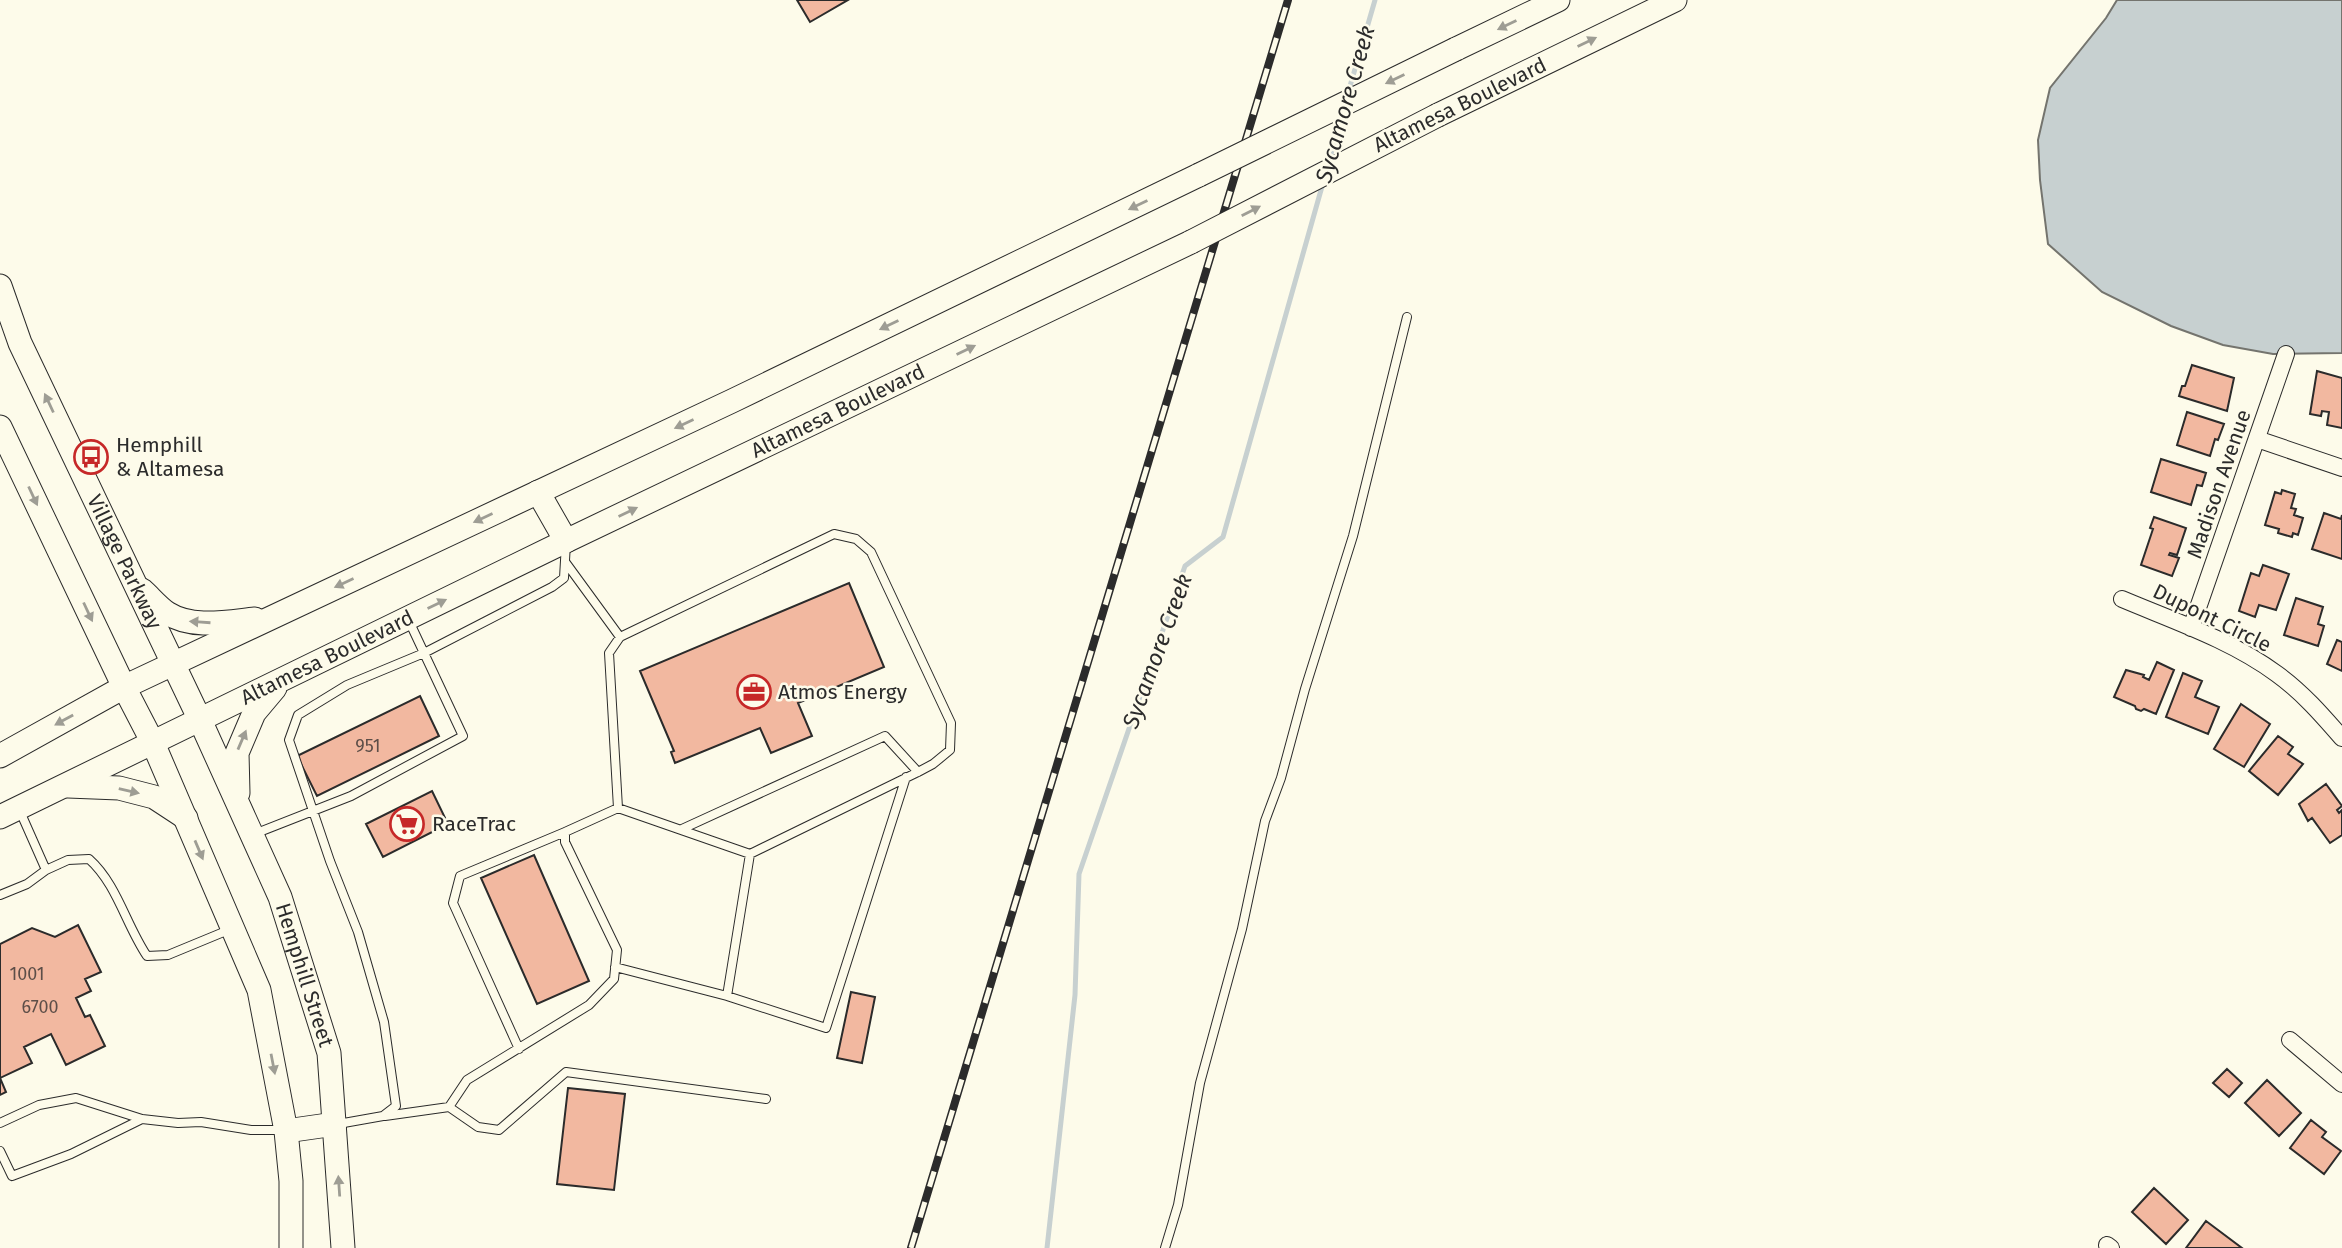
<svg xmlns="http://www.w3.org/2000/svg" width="2342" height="1248" viewBox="0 0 2342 1248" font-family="'Fira Sans',sans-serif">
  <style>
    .water { fill: #c7d0d0; stroke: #74746e; stroke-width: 2 }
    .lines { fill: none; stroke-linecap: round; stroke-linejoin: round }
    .stream { stroke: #c7d0d0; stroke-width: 5 }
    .building { fill: #f2b8a0; stroke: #2b2b2b; stroke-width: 2 }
    .lane-casing { stroke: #2b2b2b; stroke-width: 10 }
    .street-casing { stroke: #2b2b2b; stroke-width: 18 }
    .secondary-casing { stroke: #2b2b2b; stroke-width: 25 }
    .lane { stroke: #fdfbea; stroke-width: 8 }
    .street { stroke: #fdfbea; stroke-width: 16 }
    .secondary { stroke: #fdfbea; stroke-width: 23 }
    .rail-casing { stroke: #2b2b2b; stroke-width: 8 }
    .rail { stroke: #fdfbea; stroke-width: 5; stroke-dasharray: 16; stroke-linecap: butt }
    .secondary-bridge-casing { stroke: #2b2b2b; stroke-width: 25; stroke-linecap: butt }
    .secondary-bridge { stroke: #fdfbea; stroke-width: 23 }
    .oneway { fill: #9e9d94 }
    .labels { text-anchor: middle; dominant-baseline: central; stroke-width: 5; stroke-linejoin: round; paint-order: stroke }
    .number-label { font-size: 18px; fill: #5d4e48 }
    .street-label { font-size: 21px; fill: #2b2b2b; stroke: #fdfbea }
    .poi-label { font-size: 21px; fill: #2b2b2b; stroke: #fdfbea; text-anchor: start }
    .water-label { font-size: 23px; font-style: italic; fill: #2b2b2b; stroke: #fdfbea }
  </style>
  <rect width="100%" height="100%" fill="#fdfbea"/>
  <path class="water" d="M2117 0H2342V353L2273 354 2223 345 2171 326 2102 292 2048 244 2040 180 2038 140 2050 88 2106 18Z"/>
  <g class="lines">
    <path class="stream" d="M1348 93 1375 0
      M1328 164 1343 113
      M1047 1248 1075 995 1079 874 1185 566 1223 537 1323 183"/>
  </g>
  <path class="building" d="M797 0H848L810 22Z
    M2192 365 2234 378 2227 411 2179 396 2182 386H2185Z
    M2317 371 2342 378V428L2327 425 2329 412 2322 411 2321 416 2310 414Z
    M2187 412 2224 424 2218 440 2215 439 2210 456 2177 445Z
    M2161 459 2206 473 2202 486 2197 485 2191 505 2151 492Z
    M2282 490 2295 494 2291 508 2296 509 2294 515 2303 518 2298 535 2293 533 2292 537 2278 533 2279 529 2265 525 2275 492 2281 494Z
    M2324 513 2341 519 2342 515V559L2312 549Z
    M2154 517 2186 528 2177 555 2170 553 2169 555 2179 558 2172 576 2141 565 2153 529 2150 528Z
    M2263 565 2289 574 2276 610 2259 605 2255 617 2239 611 2251 573 2259 576Z
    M849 583 884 667 798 703 812 736 771 753 760 728 675 763 671 752 674 751 640 671Z
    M2296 598 2323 607 2318 624 2324 626 2318 646 2284 635Z
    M2337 640 2342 642V671L2327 664Z
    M2157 662 2174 670 2156 714 2144 709 2141 711 2136 709 2135 706 2114 697 2126 670 2144 675 2143 677 2149 680Z
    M2183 673 2202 681 2195 697 2219 707 2208 734 2166 717Z
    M420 696 439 736 317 796 297 756Z
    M2241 704 2270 724 2244 767 2214 749Z
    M2278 736 2293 747 2288 754 2303 764 2278 795 2249 771Z
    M2326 784 2342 806 2337 810 2339 813 2342 810V835L2330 843 2312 818 2308 821 2299 804Z
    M432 791 448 824 383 857 366 824Z
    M534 855 589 981 537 1004 481 878Z
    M78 925 101 972 85 979 91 991 76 998 85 1017 90 1015 105 1046 66 1065 51 1034 24 1047 32 1063 0 1078V944L32 928 55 937Z
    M851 992 875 997 862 1063 837 1058Z
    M2227 1069 2242 1083 2229 1097 2213 1083Z
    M0 1078 6 1092 0 1095Z
    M2267 1080 2301 1113 2279 1136 2245 1103Z
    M568 1088 625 1094 614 1190 557 1184Z
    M2311 1120 2326 1132 2322 1137 2341 1151 2324 1174 2290 1148Z
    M2154 1188 2188 1220 2166 1244 2132 1212Z
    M2206 1221 2242 1248H2186Z"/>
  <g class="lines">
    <g class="lane-casing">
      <path id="lane" d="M566 563 620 637 834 534 856 539 871 552 951 723 950 750 933 764 918 772 750 854 618 808 609 653 620 637
        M682 829 885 736 918 772
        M254 834 351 796 463 736 409 621
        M46 870 68 860 89 859C117 884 126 925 147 956L168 955 231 929
        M0 895 27 884 46 870 19 809
        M615 967 727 996 750 854
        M727 996 826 1028 906 777
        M519 1049 453 903 460 876 565 832
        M449 1107 478 1127 499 1130 566 1072 766 1099
        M385 1116 449 1107 467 1080 589 1005 614 979 617 950 565 842V832L618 808
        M0 1123 39 1105 76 1098 142 1119
        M338 1124 383 1116 396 1106 384 1022 358 932 330 861 289 740 298 715 347 685 424 653 552 587 564 578 566 543
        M0 1151 12 1176 71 1154 142 1119 178 1123 201 1122 251 1130H283
        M1165 1248 1178 1205 1200 1083 1242 929 1265 821 1281 778 1305 689 1353 536 1407 317"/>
    </g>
    <g class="street-casing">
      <path id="street" d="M2257 439 2342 468
        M2122 599C2174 621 2231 640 2277 674 2302 692 2322 715 2342 738
        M2191 628 2286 354
        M2290 1040 2342 1084
        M2107 1245 2111 1248"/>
    </g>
    <g class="secondary-casing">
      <g id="secondary">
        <path d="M1456 49 1558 0"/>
        <path d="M1438 115 1675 0"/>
        <path id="s1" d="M0 286 20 343 200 720 280 897 329 1053 343 1248"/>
        <path d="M0 427 124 687 153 743 259 990 286 1131 291 1181V1248"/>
        <path d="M538 492 566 541"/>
        <path d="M142 590C150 597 158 607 167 613 192 629 226 622 255 619"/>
        <path d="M0 756 124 687 732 401 1199 175"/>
        <path d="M68 786 119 788 154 797 186 818"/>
        <path d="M238 793 237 753 254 713 275 688"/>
        <path id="s2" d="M0 817 566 541 1191 242"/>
        <path d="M286 1131 335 1124"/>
      </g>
    </g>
    <use href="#lane" class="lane"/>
    <use href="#street" class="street"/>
    <use href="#secondary" class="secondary"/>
    <g class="rail-casing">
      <path id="rail" d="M911 1248 1288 0"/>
    </g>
    <use href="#rail" class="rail"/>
    <g class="secondary-bridge-casing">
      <path id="secondary-bridge" d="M1199 175 1456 49
        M1191 242 1438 115"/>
    </g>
    <use href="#secondary-bridge" class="secondary-bridge"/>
  </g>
  <defs><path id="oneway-solid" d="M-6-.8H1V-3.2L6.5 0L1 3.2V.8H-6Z" transform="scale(1.75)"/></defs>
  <g class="oneway">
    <use href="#oneway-solid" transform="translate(1507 25) rotate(154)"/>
    <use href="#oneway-solid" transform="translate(1587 42) rotate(-26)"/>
    <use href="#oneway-solid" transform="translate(1395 79) rotate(154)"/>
    <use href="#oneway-solid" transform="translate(1138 205) rotate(154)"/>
    <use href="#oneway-solid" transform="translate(1251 211) rotate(-27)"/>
    <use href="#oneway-solid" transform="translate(889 325) rotate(154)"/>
    <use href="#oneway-solid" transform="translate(966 350) rotate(-26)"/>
    <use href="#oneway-solid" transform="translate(49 403) rotate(-115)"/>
    <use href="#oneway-solid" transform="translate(684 424) rotate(155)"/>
    <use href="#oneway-solid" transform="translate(33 496) rotate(65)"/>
    <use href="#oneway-solid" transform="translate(628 512) rotate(-26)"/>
    <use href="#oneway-solid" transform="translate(483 518) rotate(155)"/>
    <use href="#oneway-solid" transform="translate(344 583) rotate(155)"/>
    <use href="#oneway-solid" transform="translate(437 604) rotate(-26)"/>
    <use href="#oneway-solid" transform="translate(88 612) rotate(65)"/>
    <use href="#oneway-solid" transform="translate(200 622) rotate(-176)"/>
    <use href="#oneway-solid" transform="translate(64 720) rotate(151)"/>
    <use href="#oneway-solid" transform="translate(242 740) rotate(-67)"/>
    <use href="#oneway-solid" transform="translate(129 791) rotate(13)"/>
    <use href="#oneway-solid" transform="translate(199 850) rotate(67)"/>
    <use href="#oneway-solid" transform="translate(273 1064) rotate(79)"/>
    <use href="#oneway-solid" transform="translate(339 1186) rotate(-94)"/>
  </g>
  <defs>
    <g id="bus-ring" transform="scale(1.75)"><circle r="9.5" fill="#fdfbea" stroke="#c62828" stroke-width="1.5"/><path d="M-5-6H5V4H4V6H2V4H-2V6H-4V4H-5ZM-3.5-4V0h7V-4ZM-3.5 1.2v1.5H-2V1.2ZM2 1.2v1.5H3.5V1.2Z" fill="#c62828"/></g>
    <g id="office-ring" transform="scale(1.75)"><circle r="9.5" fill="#fdfbea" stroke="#c62828" stroke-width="1.5"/><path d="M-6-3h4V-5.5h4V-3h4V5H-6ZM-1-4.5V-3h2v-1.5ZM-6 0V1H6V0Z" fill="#c62828"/></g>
    <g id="supermarket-ring" transform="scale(1.75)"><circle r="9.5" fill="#fdfbea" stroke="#c62828" stroke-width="1.5"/><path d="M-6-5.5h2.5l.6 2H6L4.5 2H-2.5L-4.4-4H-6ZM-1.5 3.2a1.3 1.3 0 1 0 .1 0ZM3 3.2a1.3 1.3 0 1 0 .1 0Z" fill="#c62828"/></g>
  </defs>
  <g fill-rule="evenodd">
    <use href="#bus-ring" x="91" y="457"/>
    <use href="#office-ring" x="754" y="692"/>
    <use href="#supermarket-ring" x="407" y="824"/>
  </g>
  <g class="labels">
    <g class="number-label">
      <text x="368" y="746">951</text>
      <text x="27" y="974">1001</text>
      <text x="40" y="1007">6700</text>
    </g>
    <g class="street-label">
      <text transform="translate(1460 105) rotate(-26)">Altamesa Boulevard</text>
      <text stroke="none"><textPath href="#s2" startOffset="931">Altamesa Boulevard</textPath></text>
      <text transform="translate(2219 484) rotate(-71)">Madison Avenue</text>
      <text stroke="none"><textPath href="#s1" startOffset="303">Village Parkway</textPath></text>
      <text transform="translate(2212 618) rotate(26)">Dupont Circle</text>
      <text stroke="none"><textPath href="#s2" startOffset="364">Altamesa Boulevard</textPath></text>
      <text stroke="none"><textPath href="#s1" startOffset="754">Hemphill Street</textPath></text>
    </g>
    <g class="poi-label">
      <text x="116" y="445">Hemphill<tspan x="116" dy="24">&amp; Altamesa</tspan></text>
      <text x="778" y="692">Atmos Energy</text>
      <text x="432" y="824">RaceTrac</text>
    </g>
    <g class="water-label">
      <text transform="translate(1345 104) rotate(-74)">Sycamore Creek</text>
      <text transform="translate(1157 651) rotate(-70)">Sycamore Creek</text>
    </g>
  </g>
</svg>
